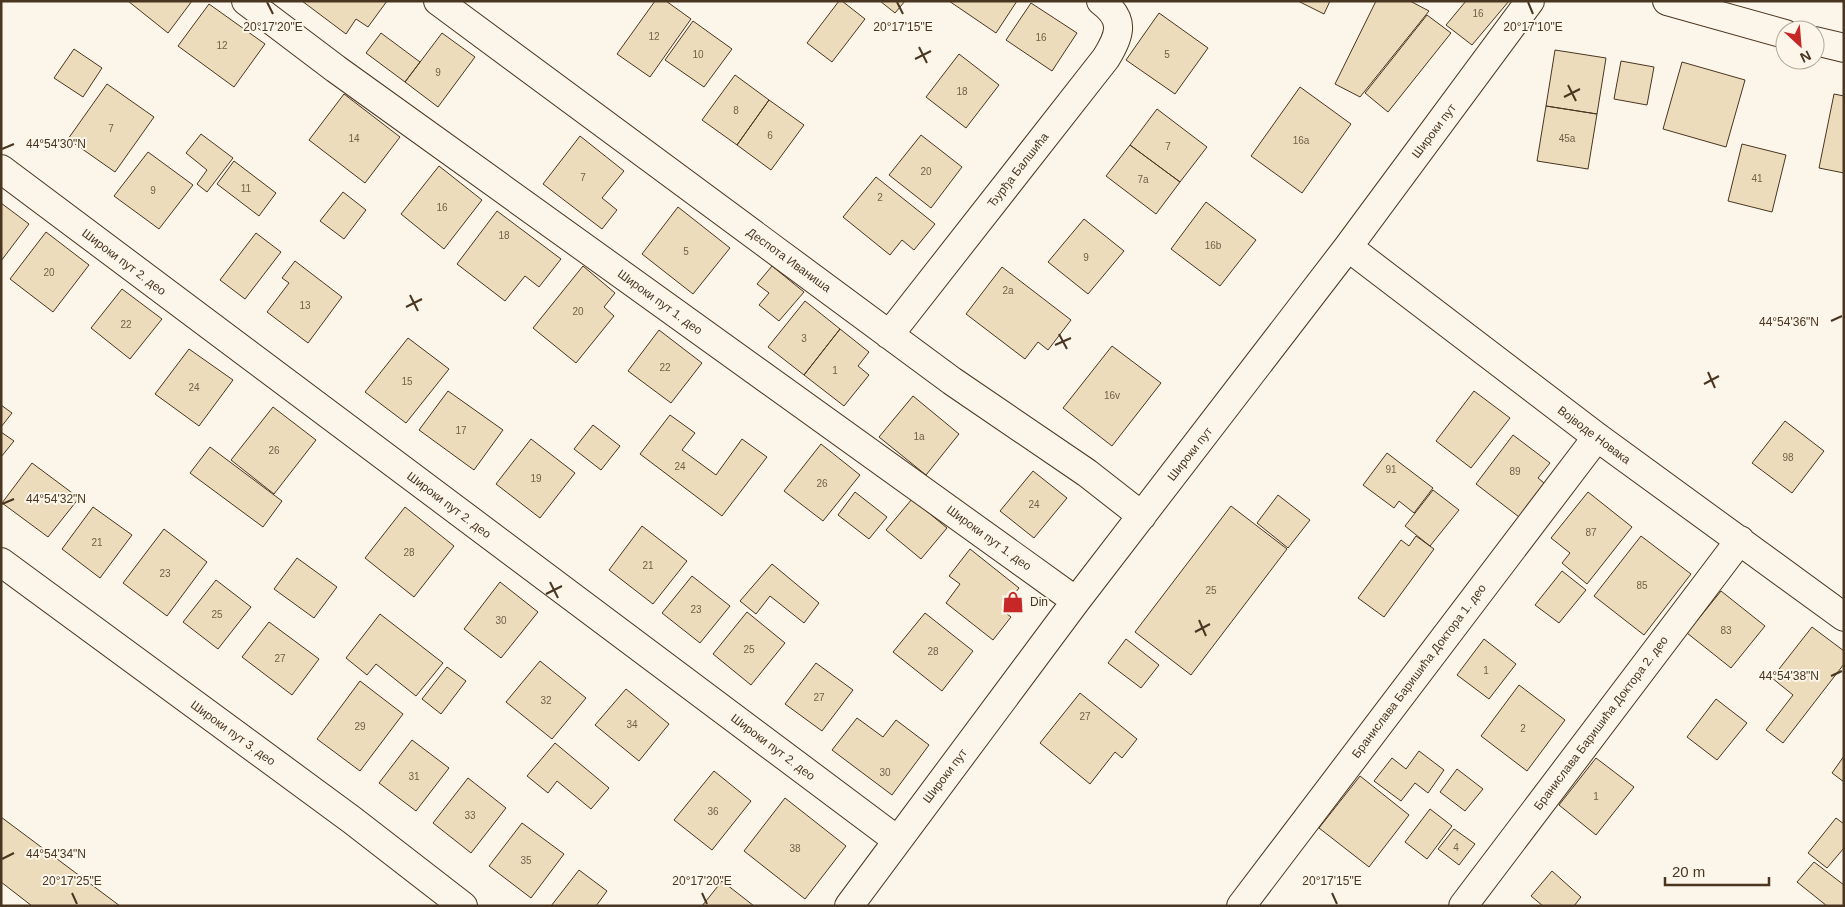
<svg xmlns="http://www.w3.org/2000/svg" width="1845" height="907" viewBox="0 0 1845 907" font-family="Helvetica,sans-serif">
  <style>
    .building { fill: #ecdcbc; stroke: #4a3520 }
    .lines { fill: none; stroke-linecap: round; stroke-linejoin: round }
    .minor-casing { stroke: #4a3520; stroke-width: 30 }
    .minor { stroke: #fbf6e9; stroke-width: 28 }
    .ticks { fill: none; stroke: #4a3520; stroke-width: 2 }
    .labels { text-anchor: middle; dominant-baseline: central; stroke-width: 4; stroke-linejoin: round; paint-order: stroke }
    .number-label { font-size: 10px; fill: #725f47 }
    .street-label { font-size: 12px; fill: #4a3520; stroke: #fbf6e9 }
    .poi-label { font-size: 12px; fill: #4a3520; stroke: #fbf6e9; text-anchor: start }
    .ticks-label { font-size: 12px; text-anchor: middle; fill: #4a3520; stroke: #fbf6e9; stroke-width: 4; stroke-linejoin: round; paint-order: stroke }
  </style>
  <rect width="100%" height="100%" fill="#fbf6e9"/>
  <path class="building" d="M128 1H192L168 33Z
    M302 1H387L368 27 356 19 346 34Z
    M655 1H666L691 19 650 77 617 54Z
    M839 1H842L865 19 832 62 807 43Z
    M880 1H905L895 13Z
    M949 1H1017L996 33Z
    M1298 1H1330L1324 14Z
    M1376 1H1410L1429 11 1360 97 1335 84Z
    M1466 1H1509L1472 45 1446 25Z
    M1031 3 1077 33 1052 71 1006 40Z
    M209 4 265 44 234 87 178 46Z
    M1159 13 1208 48 1175 94 1126 60Z
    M1427 15 1451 33 1388 112 1365 93Z
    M693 21 732 49 704 87 665 60Z
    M381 33 420 62 405 82 366 53Z
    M442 33 475 57 438 107 405 82Z
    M74 49 102 68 83 97 54 78Z
    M1555 50 1606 58 1597 114 1546 106Z
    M959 54 999 85 966 128 926 97Z
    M1621 61 1654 67 1647 105 1614 99Z
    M1682 62 1745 80 1726 147 1663 129Z
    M735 75 769 100 737 145 702 120Z
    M107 84 154 117 115 172 68 139Z
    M1300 87 1351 124 1302 193 1251 156Z
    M344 94 400 137 365 183 309 140Z
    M1834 94 1844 96V173L1819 168Z
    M769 100 804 125 771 170 737 145Z
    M1546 106 1597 114 1588 169 1537 161Z
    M1157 109 1207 147 1180 182 1130 145Z
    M201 134 233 158 207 192 197 184 207 170 186 153Z
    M921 135 962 167 931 208 889 175Z
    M580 136 624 171 602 198 617 210 602 229 543 184Z
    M1742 144 1786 155 1772 212 1728 201Z
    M1130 145 1180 182 1156 214 1106 176Z
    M148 152 193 185 159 229 114 196Z
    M234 161 276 193 259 216 217 184Z
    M439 166 482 200 444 249 401 214Z
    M876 177 935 224 914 250 902 240 890 255 843 217Z
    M343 192 366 210 344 239 320 221Z
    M1206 202 1256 240 1220 286 1171 249Z
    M1 203 29 224 1 261Z
    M678 207 730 248 693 294 642 254Z
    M497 211 561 259 539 287 525 276 505 301 457 264Z
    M1084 219 1124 251 1088 294 1048 262Z
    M46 232 89 265 53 312 10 279Z
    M256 233 281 252 245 299 220 280Z
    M295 261 342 297 308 343 267 312 289 283 282 278Z
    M583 266 615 293 604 307 614 316 576 363 533 328Z
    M772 266 804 292 779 321 759 305 769 293 757 284Z
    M1002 267 1071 320 1048 350 1038 342 1025 359 966 314Z
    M122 289 162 319 130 359 91 328Z
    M805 301 840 329 804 375 768 347Z
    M840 329 869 352 858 366 869 375 844 406 804 375Z
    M659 330 702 363 671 403 628 371Z
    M408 338 449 369 406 423 365 392Z
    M1112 346 1161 383 1112 446 1063 408Z
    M189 349 233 380 199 426 155 394Z
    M448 391 503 430 474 470 419 430Z
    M1474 391 1510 418 1471 468 1436 441Z
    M913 396 959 434 926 475 879 437Z
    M1 405 12 413 1 427Z
    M273 407 316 440 274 494 231 460Z
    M670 415 695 433 682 450 716 475 742 439 767 457 722 516 640 454Z
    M1785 421 1824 451 1792 493 1752 463Z
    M593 425 620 446 601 470 574 449Z
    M1 432 14 441 1 457Z
    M1513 435 1550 463 1538 478 1549 487 1523 520 1476 484Z
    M531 439 575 473 540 518 496 484Z
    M821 444 860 475 823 521 784 491Z
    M210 447 282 501 263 527 190 473Z
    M1387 453 1433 488 1414 513 1399 501 1394 508 1363 485Z
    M32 463 79 498 48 537 2 503Z
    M1033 471 1067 498 1034 538 1000 511Z
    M1433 490 1459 510 1430 546 1405 526Z
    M855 492 887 517 869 539 838 515Z
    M1588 492 1632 527 1587 584 1562 563 1570 553 1551 538Z
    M1278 495 1310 520 1288 548 1257 523Z
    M912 499 947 528 921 559 886 530Z
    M1231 506 1287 549 1191 675 1135 632Z
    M93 507 132 535 100 578 62 549Z
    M405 507 454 546 414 597 365 558Z
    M642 526 687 561 653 604 609 570Z
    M164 529 207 562 167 616 123 583Z
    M1416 536 1434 549 1384 617 1358 598 1401 540 1409 546Z
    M1641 536 1691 574 1644 635 1594 596Z
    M970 549 1019 588 1002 610 1011 617 993 640 946 603 960 584 949 576Z
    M297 558 337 587 314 618 274 589Z
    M772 564 819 603 804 623 770 596 756 614 740 601Z
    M1562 571 1586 590 1559 623 1535 605Z
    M692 576 730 606 700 643 662 613Z
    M216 580 251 607 218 649 183 622Z
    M500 582 538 612 501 658 464 629Z
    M1721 591 1765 626 1731 668 1687 633Z
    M747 612 785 643 751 685 713 654Z
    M925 613 973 651 942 691 893 652Z
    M380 614 443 663 416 696 376 664 367 675 346 658Z
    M269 622 319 659 292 695 242 657Z
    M1812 627 1844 651V664L1783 743 1766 730 1793 695 1772 678Z
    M1126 639 1159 665 1141 688 1108 663Z
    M1484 639 1516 664 1489 699 1457 675Z
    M540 661 586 698 552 739 506 702Z
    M816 663 853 690 822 731 785 704Z
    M447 667 466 681 441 714 422 699Z
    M360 681 403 714 360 771 317 739Z
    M1519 685 1565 720 1527 771 1481 736Z
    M626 689 669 724 639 761 595 725Z
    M1080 693 1137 739 1122 758 1115 752 1090 784 1040 743Z
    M1716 699 1747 723 1717 760 1687 737Z
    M857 718 883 737 896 720 929 745 892 795 832 750Z
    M412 740 449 768 416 811 379 783Z
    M555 743 609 788 591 809 557 781 548 793 527 776Z
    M1419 751 1444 770 1428 793 1415 783 1401 801 1374 781 1392 758 1406 769Z
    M1844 756V782L1832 773Z
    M1596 758 1634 787 1596 835 1559 805Z
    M1457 769 1483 789 1465 811 1440 792Z
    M714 771 751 801 712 850 674 820Z
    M1360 776 1409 815 1369 867 1319 828Z
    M468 778 506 808 471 853 433 823Z
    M785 798 846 846 805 899 744 851Z
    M1430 809 1452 826 1427 859 1405 842Z
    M1 817 120 906H32L1 882Z
    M1836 818 1844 824V848L1827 868 1808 853Z
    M522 823 564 854 531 898 489 866Z
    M1454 829 1475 844 1459 865 1438 849Z
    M1814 862 1844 885V906H1827L1797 882Z
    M579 870 607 891 596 906H551Z
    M1552 871 1581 897 1574 906H1543L1531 896Z
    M722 881 754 906H702Z"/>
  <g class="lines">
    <g class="minor-casing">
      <path id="minor" d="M246 1 336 69 1076 601
        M438 1 952 381 1087 473 1142 516
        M1667 1 1785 34
        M1815 41 1844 48
        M1 169 897 840
        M1348 247 1597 437 1844 617
        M889 335 1106 58C1121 34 1125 19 1101 1
        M1 562 352 820 463 906
        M849 906 1076 601 1348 247 1530 1
        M1241 906 1597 437
        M1463 906 1740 540"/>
    </g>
    <use href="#minor" class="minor"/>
  </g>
  <path class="ticks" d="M267 2 273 14M897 2 903 14M1528 2 1533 14M919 47 927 63M915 59 931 51M1568 85 1576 101M1564 97 1580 89M2 149 14 144M410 295 418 311M406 307 422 299M1831 321 1842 316M1059 334 1067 349M1055 345 1071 338M1708 372 1715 388M1704 384 1719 376M2 504 14 499M550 582 558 598M546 594 562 586M1199 620 1206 636M1195 632 1210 624M1831 676 1842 671M2 859 14 853M72 893 77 904M702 893 707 904M1332 893 1337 904"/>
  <defs>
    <g id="shop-bare" transform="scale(1.725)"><path d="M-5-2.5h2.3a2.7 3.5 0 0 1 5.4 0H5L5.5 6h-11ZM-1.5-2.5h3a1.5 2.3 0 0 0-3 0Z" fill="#c62828" stroke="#fbf6e9" stroke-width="2.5" paint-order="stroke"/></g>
  </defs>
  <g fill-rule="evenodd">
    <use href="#shop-bare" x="1013" y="602"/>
  </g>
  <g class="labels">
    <g class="number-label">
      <text x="1478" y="13">16</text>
      <text x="654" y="36">12</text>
      <text x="1041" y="37">16</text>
      <text x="222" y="45">12</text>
      <text x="698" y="54">10</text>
      <text x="1167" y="54">5</text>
      <text x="438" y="72">9</text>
      <text x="962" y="91">18</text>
      <text x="736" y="110">8</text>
      <text x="111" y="128">7</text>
      <text x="770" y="135">6</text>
      <text x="354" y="138">14</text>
      <text x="1567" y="138">45a</text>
      <text x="1301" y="140">16a</text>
      <text x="1168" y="146">7</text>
      <text x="926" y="171">20</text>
      <text x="583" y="177">7</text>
      <text x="1757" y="178">41</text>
      <text x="1143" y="179">7a</text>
      <text x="246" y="188">11</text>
      <text x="153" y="190">9</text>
      <text x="880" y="197">2</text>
      <text x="442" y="207">16</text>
      <text x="504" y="235">18</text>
      <text x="1213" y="245">16b</text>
      <text x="686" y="251">5</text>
      <text x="1086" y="257">9</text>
      <text x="49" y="272">20</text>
      <text x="1008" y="290">2a</text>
      <text x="305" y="305">13</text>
      <text x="578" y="311">20</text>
      <text x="126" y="324">22</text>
      <text x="804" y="338">3</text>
      <text x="665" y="367">22</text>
      <text x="835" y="370">1</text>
      <text x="407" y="381">15</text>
      <text x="194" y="387">24</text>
      <text x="1112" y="395">16v</text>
      <text x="461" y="430">17</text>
      <text x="919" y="436">1a</text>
      <text x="274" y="450">26</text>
      <text x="1788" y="457">98</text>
      <text x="680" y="466">24</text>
      <text x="1391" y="469">91</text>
      <text x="1515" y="471">89</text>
      <text x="536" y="478">19</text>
      <text x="822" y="483">26</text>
      <text x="1034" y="504">24</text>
      <text x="1591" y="532">87</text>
      <text x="97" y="542">21</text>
      <text x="409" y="552">28</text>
      <text x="648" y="565">21</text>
      <text x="165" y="573">23</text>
      <text x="1642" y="585">85</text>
      <text x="1211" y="590">25</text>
      <text x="696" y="609">23</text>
      <text x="217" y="614">25</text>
      <text x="501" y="620">30</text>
      <text x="1726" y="630">83</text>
      <text x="749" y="649">25</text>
      <text x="933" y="651">28</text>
      <text x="280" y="658">27</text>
      <text x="1486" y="670">1</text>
      <text x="819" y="697">27</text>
      <text x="546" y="700">32</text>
      <text x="1085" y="716">27</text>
      <text x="632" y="724">34</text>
      <text x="360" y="726">29</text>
      <text x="1523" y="728">2</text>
      <text x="885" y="772">30</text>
      <text x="414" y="776">31</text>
      <text x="1596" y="796">1</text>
      <text x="713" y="811">36</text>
      <text x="470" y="815">33</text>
      <text x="1456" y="847">4</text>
      <text x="795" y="848">38</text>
      <text x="526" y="860">35</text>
    </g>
    <g class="street-label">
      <text transform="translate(1434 131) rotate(-53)">Широки пут</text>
      <text transform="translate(1018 170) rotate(-52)">Ђурђа Балшића</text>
      <text transform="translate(789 260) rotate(36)">Деспота Иваниша</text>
      <text transform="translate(124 262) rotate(37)">Широки пут 2. део</text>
      <text transform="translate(660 302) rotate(36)">Широки пут 1. део</text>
      <text transform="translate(1594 435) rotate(37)">Војводе Новака</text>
      <text transform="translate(1190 454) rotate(-52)">Широки пут</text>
      <text transform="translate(449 505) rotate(37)">Широки пут 2. део</text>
      <text transform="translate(989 538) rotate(36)">Широки пут 1. део</text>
      <text transform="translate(1419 671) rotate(-53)">Бранислава Баришића Доктора 1. део</text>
      <text transform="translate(1601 723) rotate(-53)">Бранислава Баришића Доктора 2. део</text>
      <text transform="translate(233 733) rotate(36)">Широки пут 3. део</text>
      <text transform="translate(773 747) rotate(37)">Широки пут 2. део</text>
      <text transform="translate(945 776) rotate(-53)">Широки пут</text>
    </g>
    <g class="poi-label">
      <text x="1030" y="602">Din</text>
    </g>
  </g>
  <g class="ticks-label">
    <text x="273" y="31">20°17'20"E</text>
    <text x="903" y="31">20°17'15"E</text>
    <text x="1533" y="31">20°17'10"E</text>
    <text x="56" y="148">44°54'30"N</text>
    <text x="1789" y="326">44°54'36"N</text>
    <text x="56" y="503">44°54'32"N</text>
    <text x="1789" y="680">44°54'38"N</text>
    <text x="56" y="858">44°54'34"N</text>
    <text x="72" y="885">20°17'25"E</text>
    <text x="702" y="885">20°17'20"E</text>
    <text x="1332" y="885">20°17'15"E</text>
  </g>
  <rect width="1845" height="907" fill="none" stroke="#4a3520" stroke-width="5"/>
  <g transform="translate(1800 45) rotate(154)"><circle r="24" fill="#fbf6e9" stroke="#b4a999"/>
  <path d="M0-4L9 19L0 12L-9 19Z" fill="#c62828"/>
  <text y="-8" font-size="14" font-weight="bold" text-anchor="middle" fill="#4a3520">N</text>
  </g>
  <path d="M1665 877v8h104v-8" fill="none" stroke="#4a3520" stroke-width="2.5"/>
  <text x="1672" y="877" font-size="15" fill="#4a3520" stroke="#fbf6e9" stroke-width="4" paint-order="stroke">20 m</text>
</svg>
